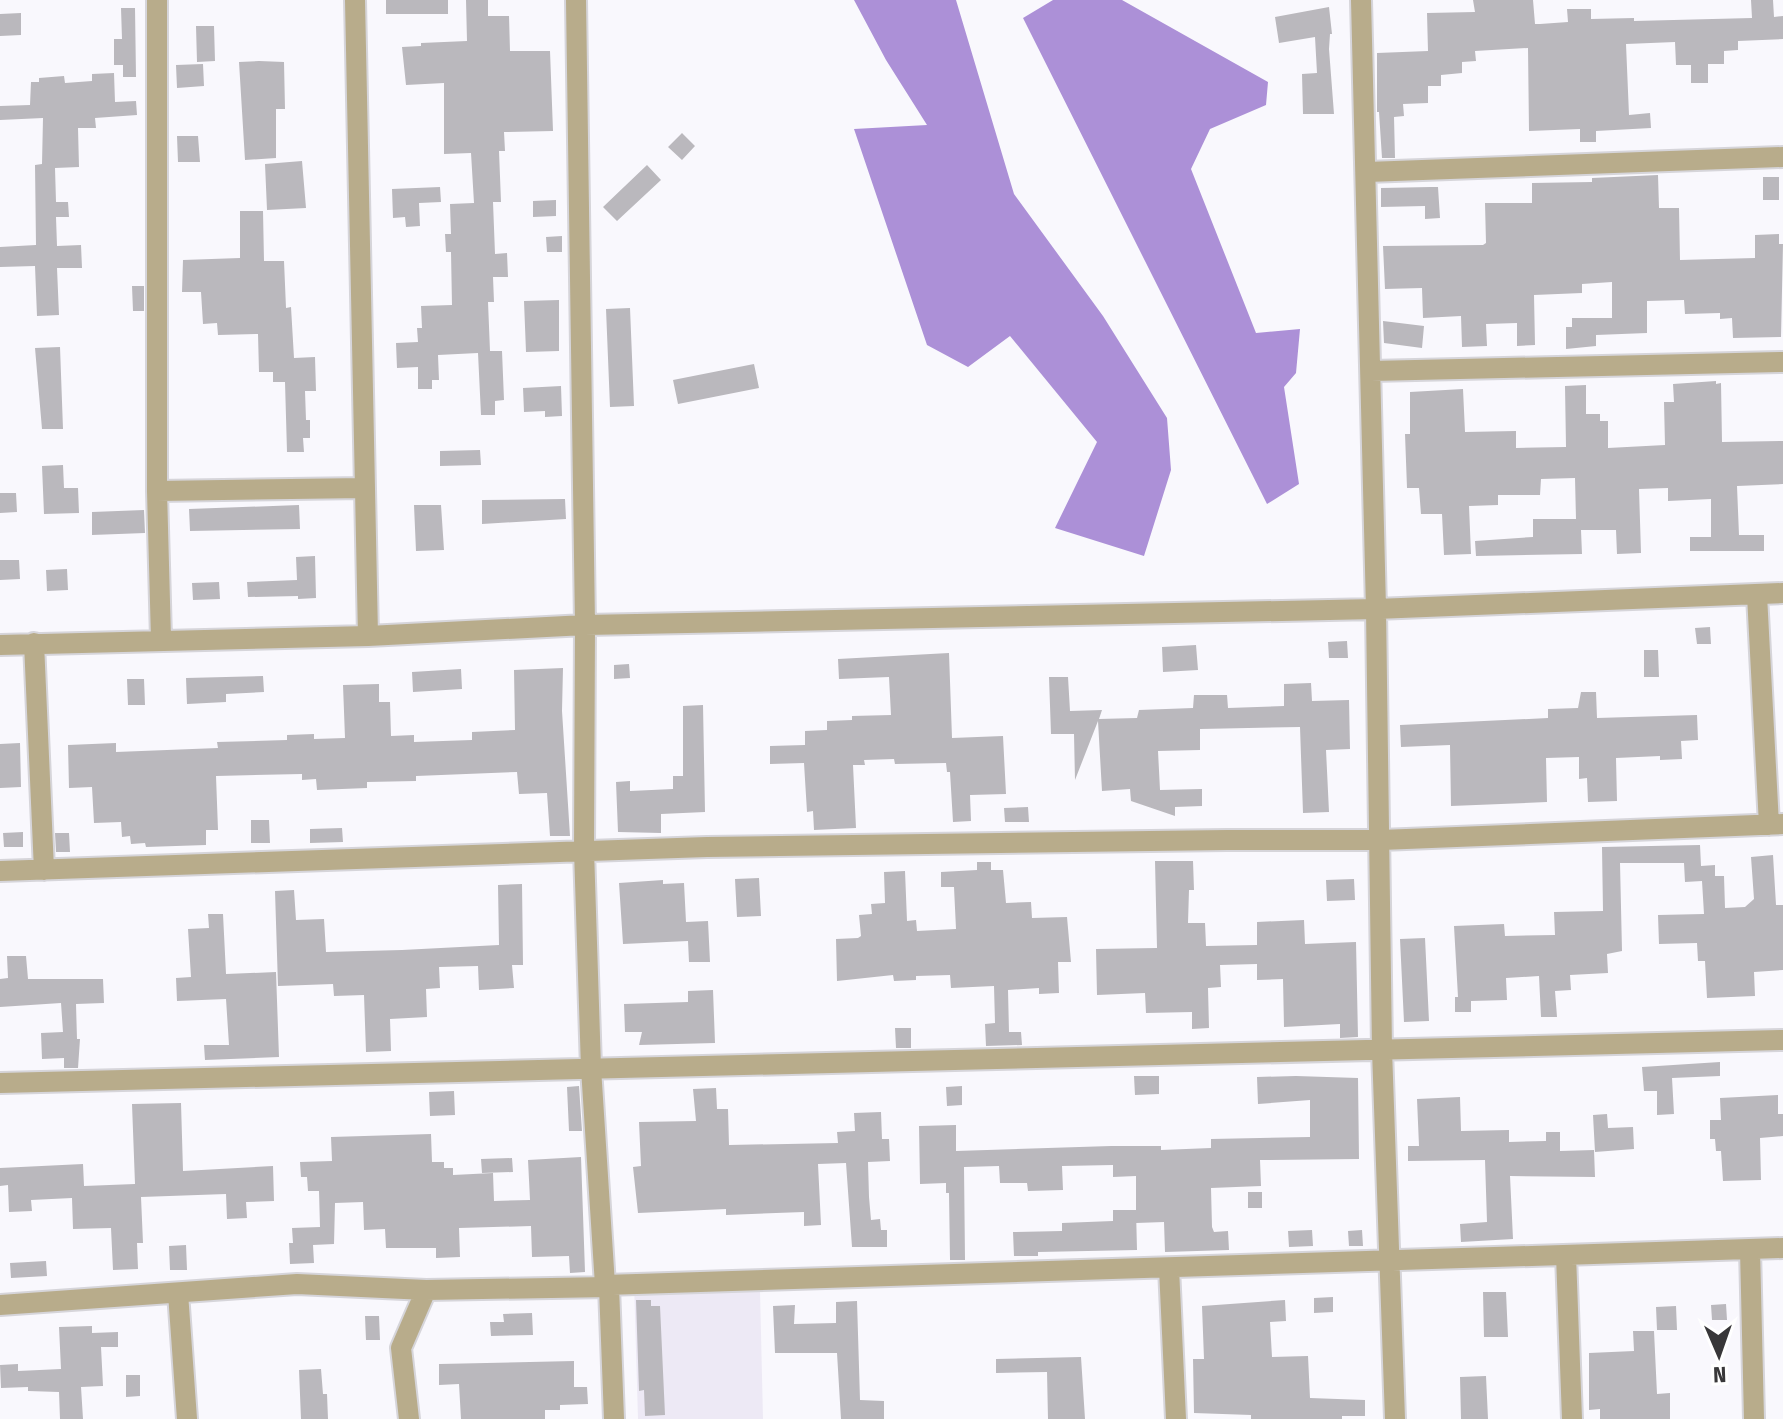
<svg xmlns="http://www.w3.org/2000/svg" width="1783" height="1419" viewBox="0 0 1783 1419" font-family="'Fira Sans Condensed',sans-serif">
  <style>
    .built { fill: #ede9f5 }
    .water { fill: #ac90d7 }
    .building { fill: #bab8bd }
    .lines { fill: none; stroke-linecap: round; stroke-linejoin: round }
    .street-casing { stroke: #d6d5da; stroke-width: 24 }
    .street { stroke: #b8ac8b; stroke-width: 20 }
  </style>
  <rect width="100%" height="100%" fill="#f9f8fd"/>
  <path class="built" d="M634 1282 760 1291 763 1419H638Z"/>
  <path class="water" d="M854 0H956L1014 194 1103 316 1167 418 1171 470 1144 556 1055 528 1097 442 1010 336 968 367 927 345 854 129 927 125 886 60Z
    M1053 0H1122L1268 82 1266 105 1210 129 1191 169 1256 333 1300 329 1296 373 1284 387 1299 484 1267 504 1023 18Z"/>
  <path class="building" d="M386 0H448V14H386Z
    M466 0H488V16H509L510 51H550L553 131 504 132 505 151H499L501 202H493L495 254 507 253 508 277H493L494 302H488L490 351H502L504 400 495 401V415H481L478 353 438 355 439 380H432V389H418V367L397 368 396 343 418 342 417 328H422L421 306 452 305 451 252H446L445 234H451L450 204 474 203 471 153 444 154V83L406 85 402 47 421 46V43L467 41Z
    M1473 0H1533L1535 24H1540L1568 22 1567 9H1591V19L1634 18V21L1752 18 1751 0H1773L1774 17 1783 16V39L1738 41V50L1724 51V64H1708V83H1691V65H1676L1675 42 1626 44 1629 115 1650 113 1651 128 1596 131V142H1580V129L1529 131 1528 48 1475 51 1476 61 1462 62V73L1441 75V86H1428V103L1403 104 1404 116 1394 117 1395 158H1382L1379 112H1377V53L1428 51 1427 13 1475 12Z
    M1329 7 1332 34H1330L1329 49 1334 114H1303L1302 74 1317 73 1315 37 1279 43 1275 17Z
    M121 8H135L136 77H123V65H114V39H122Z
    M21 13V35L0 36V14Z
    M196 26H214L215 61 197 62Z
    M259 61 284 62 285 109H276V158L245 160 239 62Z
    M203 64 204 86 177 88 176 65Z
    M114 73 115 102 136 101 137 115 95 118 96 128H78L79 167 55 168 56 202H68L69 217H56L57 246 81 245 82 268H57L59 315 37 316 35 266 0 267V247L36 245 35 165 42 164 43 118 0 120V106L30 105 31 82H39V78L64 76 65 83 92 81V74Z
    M682 133 695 146 682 160 668 147Z
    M177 136H198L200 162H178Z
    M302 161 306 208 267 210 265 164Z
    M647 165 661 180 617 221 603 207Z
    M1658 175 1659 208H1679L1680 260 1755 258V235L1779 234V244H1783L1781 337 1733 338 1732 318 1720 319V313L1685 314 1684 300 1647 301V333L1596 335V346L1566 349V327H1572V318H1612V282L1582 284V293L1534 295 1535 345 1517 346V323L1486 324 1487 346 1462 347 1461 316 1423 318 1422 288 1385 289 1383 246 1483 245 1486 243 1485 203H1532V183L1592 182V178Z
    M1763 177H1779V200H1763Z
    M440 187 441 202 419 203 420 226 406 227 405 217 393 218 392 189Z
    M1431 187H1438L1440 218 1425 219V206L1381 207V188Z
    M556 200V216L533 217V201Z
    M240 211H263L264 261H284L286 308 291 307 294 358 315 357 316 391H305L306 420H310V438H303L304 452H287L285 382H273V372H259L258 334 218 335 217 323 203 324 201 292H182L183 260 240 258Z
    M562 236V252H547L546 237Z
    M132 286H144V311H133Z
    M559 300V351L526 352 524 301Z
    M630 308 634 406 610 407 606 309Z
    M1383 321 1424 326 1422 348 1384 343Z
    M60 347 63 429H42L35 348Z
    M754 364 759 388 678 404 673 380Z
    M1716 381V384L1721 383 1722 442 1783 441V484L1737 486 1739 535H1764V551H1690V537H1711V499L1668 501V488L1639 489 1641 553 1617 554 1616 530H1581L1582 554 1476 556 1475 541 1533 537V519H1576L1575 478 1541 479 1540 495H1498V505L1469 506 1471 554 1444 555 1442 514H1421L1419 488H1407L1405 434H1410V392L1463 389 1465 432 1516 431V448L1566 447 1565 386 1586 385V414H1600V421H1608V448L1665 445 1664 402H1674L1673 384Z
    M561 386 562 416 545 417V411L524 412 523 388Z
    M480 450 481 465 440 466V451Z
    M63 465 64 488H78L79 513 44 514 42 466Z
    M0 493H16L17 512 0 513Z
    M565 499 566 519 482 524V500Z
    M299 505 300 529 190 531 189 509Z
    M414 505H441L444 550 416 551Z
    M144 510 145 533 92 535V512Z
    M315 556 316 598 298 599V596L248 597 247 582 297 580 296 557Z
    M0 560H19L20 579 0 580Z
    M67 569 68 590 47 591 46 570Z
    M219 582 220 599 193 600 192 583Z
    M1710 627 1711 644H1697L1695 628Z
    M1347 641 1348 658H1329L1328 642Z
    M1196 645 1198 670 1163 672 1162 647Z
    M1644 650H1658L1659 677H1644Z
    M949 653 952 738 1003 736 1006 794 970 795 971 821 953 822 950 772H947L946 763 895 764 894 759 864 760 865 765H853L856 828 814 830 813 811 807 812 804 763 770 764V746L805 745V731L827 730V721L852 720V716L891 715 889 677 839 679 838 659Z
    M629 664 630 678 614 679V665Z
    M563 668 562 711 570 836H550L547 793 519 794 517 772 416 776V781L367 782V788L317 790 316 779 302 780V774L216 776 218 830H206V845L146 847 145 843 131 844 130 836 122 837 121 822 94 823 92 787 69 788 68 745 116 743V752L218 748 217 742 287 740V735L314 734V739L345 738 343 685 379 684V702H390L391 736 414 735V742L472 740V732L515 730 514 670Z
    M461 669 462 689 413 692 412 672Z
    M263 676 264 692 226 694V702L187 704 186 678Z
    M1049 677H1068L1070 711 1102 710 1099 719 1137 718 1139 710 1193 708 1194 695H1227L1228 708 1284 706V684L1311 683 1312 701 1349 700 1350 749 1326 750 1329 812 1303 813 1300 727 1200 729V750L1158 751 1160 790 1202 789V806L1175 807V816L1131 801 1130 789 1102 791 1098 721 1075 780 1074 734H1051Z
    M127 679H144L145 705H128Z
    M1581 692H1596L1597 718 1697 715 1698 740 1681 741 1682 759 1660 760V756L1616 758 1617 801 1588 802 1587 778 1579 779V757L1546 758 1547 802 1451 806 1450 745 1401 747 1400 725 1548 718V709L1578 708Z
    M703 705 705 812 661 814V833L618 832 616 782 630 781V791L673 789V776H683V706Z
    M20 743 21 787 0 788V744Z
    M1028 807 1029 822H1005L1004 808Z
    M251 820H269L270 843H251Z
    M342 828 343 842 310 843V829Z
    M23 832V847H4L3 833Z
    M55 833H69L70 852H56Z
    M1700 845 1701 866 1715 865V876H1724L1725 908 1745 907 1754 899 1751 857 1773 855 1776 905H1783V970L1754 972 1755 996 1707 998 1705 961H1698L1697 943 1659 944 1658 915 1704 914 1702 881 1685 882 1684 863H1620L1622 951 1607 954 1608 973 1570 975 1571 990 1555 991 1557 1017H1541L1539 976 1506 978 1507 1000 1471 1001V1012H1455V997H1458L1454 926 1504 924 1505 936 1555 935 1554 912 1603 911 1602 847Z
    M1155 861H1193L1194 890H1189L1188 923H1205L1206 946 1257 945V922L1304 920 1305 944 1356 942 1358 1037 1340 1038V1024L1284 1027 1283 979 1257 980V964L1220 965 1221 987 1208 988 1209 1028 1192 1029V1012L1146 1013 1145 993 1097 995 1096 949 1157 948Z
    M977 862H991V870H1003L1006 903 1031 902 1032 918 1067 917 1071 962H1058L1059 993 1039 994V988L1008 990 1009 1032H1021L1022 1045 986 1046 985 1024 995 1023 994 986 951 988 950 975 916 976V980L894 981 893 975 837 981 836 939 858 938 861 936 859 915 872 914 871 904 885 903 884 872 905 871 907 921 916 920 917 931 956 929 954 887H941V872L977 870Z
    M759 878 761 916 737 917 735 879Z
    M1354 879 1355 900 1327 901 1326 880Z
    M663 880V884L684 883 686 922 708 921 710 962H689L688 941 623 944 619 883Z
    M522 884 523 965H512L514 988 479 990 478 966 439 967 440 988 426 989 427 1017 390 1019 391 1051 366 1052 364 995 334 996 333 984 278 986 275 891 294 890 296 920 324 919 326 952 402 950 499 945 498 885Z
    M208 914H223L226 974 276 972 279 1057 205 1060 204 1045H229L226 999 177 1001 176 978 191 977 188 929 209 928Z
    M1425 938 1429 1021 1404 1022 1400 939Z
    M7 956H26L28 979H103L104 1003 76 1004 77 1039H80L78 1068H64V1058L42 1059 41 1033 63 1032 61 1003 0 1007V979L8 978Z
    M713 990 715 1043 639 1045 642 1032H625L624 1004 688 1002V991Z
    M895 1028H911V1048H896Z
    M1720 1062V1076L1672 1078 1674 1114 1657 1115V1091H1644L1642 1067Z
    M1134 1076H1159V1094L1135 1095Z
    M1296 1076 1358 1078 1359 1159 1260 1160 1261 1186 1211 1188 1212 1227 1214 1232 1228 1231 1229 1250 1165 1252 1164 1222 1136 1223V1176L1113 1177V1165L1062 1166 1063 1190 1028 1191 1027 1183H1000L999 1166 964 1167 965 1260H950L949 1193H946V1183L920 1184 919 1126 956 1125V1151L1111 1146H1161V1150L1211 1148V1139L1310 1137V1100L1258 1104 1257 1077Z
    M579 1086 582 1131H569L567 1087Z
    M962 1086V1105L947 1106 946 1087Z
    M716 1088 717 1109H728L729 1145 838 1143 837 1132 855 1131 854 1113 881 1112 882 1139H889L890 1161 868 1162 869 1197 871 1220 880 1219 881 1230H887V1247H852L846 1163 818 1164 821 1225 804 1226V1212L726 1215V1209L638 1213 633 1167 641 1166 639 1122 696 1121 693 1089Z
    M454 1091 455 1115 430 1116 429 1092Z
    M1778 1095V1114H1783V1136L1760 1138 1761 1180 1723 1181 1721 1151H1716L1715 1139H1710V1120H1721L1720 1098Z
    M1460 1097 1461 1131 1509 1130V1142L1546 1141V1132H1560V1151L1594 1150 1595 1177 1510 1176 1513 1239 1461 1242 1460 1224 1487 1222 1485 1160 1408 1161V1146H1419L1417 1099Z
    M181 1103 183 1171 273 1166 274 1201 246 1202 247 1218 227 1219 226 1194 141 1197 143 1243H137L138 1269 113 1270 111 1228 73 1229 72 1198 31 1200 32 1211 9 1212 8 1185 0 1186V1168L83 1164 84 1186 135 1184 132 1104Z
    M1607 1114 1608 1128 1633 1127 1634 1149 1595 1152 1593 1115Z
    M431 1134 432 1162H444V1168H453V1175L493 1173 494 1201 530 1200 528 1160 581 1157 585 1272 570 1273 569 1256 532 1257 531 1226 459 1228 460 1257 436 1258V1248H386L385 1229 364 1230 363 1202 335 1203 334 1244 313 1245 314 1263 290 1264 289 1243H293L292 1228 320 1227 319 1191H308L307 1177H301L300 1162 332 1161 331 1137Z
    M512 1158 513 1172 482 1173 481 1159Z
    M1248 1192H1262V1208H1248Z
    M1113 1210H1136L1137 1250 1038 1252V1256H1014L1013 1232 1062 1231V1223L1113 1221Z
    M1312 1230 1313 1246 1289 1247 1288 1231Z
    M1362 1230 1363 1246H1349L1348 1231Z
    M186 1245 187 1270H170L169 1246Z
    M46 1261 47 1276 11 1278 10 1263Z
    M1483 1292H1506L1508 1337H1484Z
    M1333 1297V1312L1314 1313V1298Z
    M636 1300H651V1306H660L665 1415 645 1416 644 1390 639 1391Z
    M1285 1300 1286 1321 1270 1322 1272 1357 1308 1356 1310 1398 1365 1400V1416H1342V1419H1251V1415L1194 1413 1193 1359H1204L1202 1306Z
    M857 1301 860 1400 884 1401V1419H841L837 1353H775L773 1306 795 1305 794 1324 836 1323V1302Z
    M1726 1304 1727 1320H1712L1711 1305Z
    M1676 1306 1677 1330H1657L1656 1307Z
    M532 1313 533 1335 491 1336 490 1322H504L503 1314Z
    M365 1316H379L380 1340H366Z
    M92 1326V1333L118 1332V1347H101L103 1386 81 1387 83 1419H60L59 1392 28 1391V1387L1 1388 0 1365 18 1364V1371L61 1369 59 1327Z
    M1633 1331H1654L1657 1394 1670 1393V1419H1600V1409L1589 1410V1353L1634 1351Z
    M1081 1357 1085 1419H1048L1047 1372 996 1373V1359Z
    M574 1361V1387H587L588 1404 560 1405V1410H545V1419H461L459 1384 439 1385V1364Z
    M321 1369 323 1394H327L328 1419H301L299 1370Z
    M126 1375H140V1396L126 1397Z
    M1486 1376 1488 1419H1461L1460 1377Z"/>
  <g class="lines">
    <g class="street-casing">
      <path id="street" d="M157 0V491L161 639
        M355 0 368 636
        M576 0 585 625 584 850 591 1068 605 1285 609 1287 614 1419
        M1361 0 1376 609 1382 1050 1395 1419
        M1367 172 1783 157
        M1371 371 1783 362
        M157 491 364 488
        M1757 595 1769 825
        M34 643 44 870
        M0 645 368 636 585 625 1376 609 1783 593
        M0 871 707 847 1227 840H1381L1783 824
        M0 1083C594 1068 1189 1055 1783 1040
        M1750 1249 1754 1419
        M1566 1255 1572 1419
        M1169 1268 1176 1419
        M605 1285 1783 1248
        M178 1293 187 1419
        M0 1305 297 1284 426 1290 609 1287
        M409 1419 401 1348 426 1290"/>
    </g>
    <use href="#street" class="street"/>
  </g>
  <g transform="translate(1719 1355) rotate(178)" stroke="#ffffff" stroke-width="6" paint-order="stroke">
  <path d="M0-6L14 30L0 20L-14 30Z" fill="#383739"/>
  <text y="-12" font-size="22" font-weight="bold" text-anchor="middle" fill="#383739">N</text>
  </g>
</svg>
